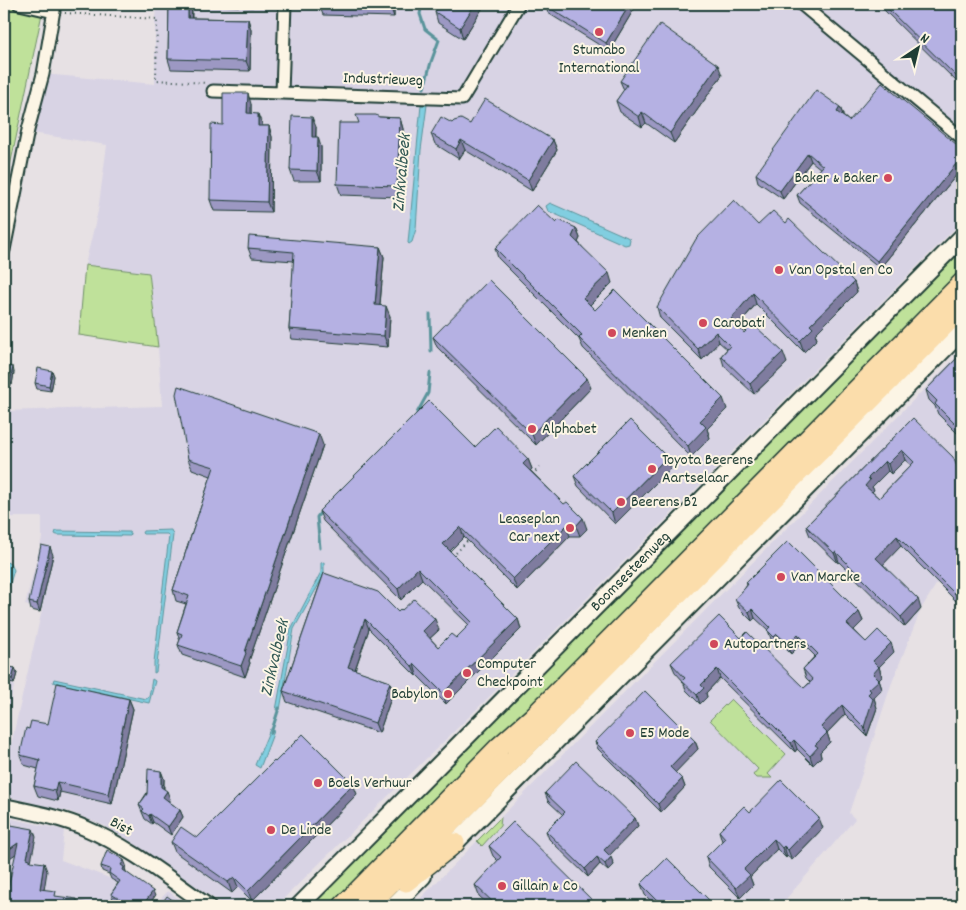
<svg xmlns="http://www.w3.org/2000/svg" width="966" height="910" viewBox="0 0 966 910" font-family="Dekko,sans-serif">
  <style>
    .built { fill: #d8d3e4 }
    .green { fill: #bfe19a; stroke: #6f8f67 }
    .water { fill: #81cee0; stroke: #5a949b }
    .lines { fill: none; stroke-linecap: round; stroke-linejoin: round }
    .stream { stroke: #5a949b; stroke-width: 3 }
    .minor-casing { stroke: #1f3d34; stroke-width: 15 }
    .tertiary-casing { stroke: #1f3d34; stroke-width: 18 }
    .secondary-casing { stroke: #1f3d34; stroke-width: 20 }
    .trunk-casing { stroke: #1f3d34; stroke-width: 22 }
    .path { stroke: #1f3d34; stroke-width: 2; stroke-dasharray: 1 4; stroke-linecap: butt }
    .minor { stroke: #fcf5e5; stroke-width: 11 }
    .tertiary { stroke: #fcf5e5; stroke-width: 14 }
    .secondary { stroke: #fcf5e5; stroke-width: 16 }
    .trunk { stroke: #fbddab; stroke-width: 19 }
    .wall { fill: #9c98c3; stroke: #1f3d34; fill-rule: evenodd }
    .shaded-wall { fill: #7f7c9f; stroke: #1f3d34 }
    .building { fill: #b5b1e3; stroke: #1f3d34; fill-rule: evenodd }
    .poi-dot { fill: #d1495b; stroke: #fcf5e5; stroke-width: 2 }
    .labels { text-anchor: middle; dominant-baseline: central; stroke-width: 4; stroke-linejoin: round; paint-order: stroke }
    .poi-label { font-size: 16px; fill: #1f3d34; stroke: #fcf5e5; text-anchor: start }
    .street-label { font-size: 16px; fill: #1f3d34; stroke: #fcf5e5 }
    .water-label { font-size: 18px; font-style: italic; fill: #335a56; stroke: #fcf5e5 }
  </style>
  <rect width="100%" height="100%" fill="#e7e1e4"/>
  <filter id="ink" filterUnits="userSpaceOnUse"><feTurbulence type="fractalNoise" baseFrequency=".02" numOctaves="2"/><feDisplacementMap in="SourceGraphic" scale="10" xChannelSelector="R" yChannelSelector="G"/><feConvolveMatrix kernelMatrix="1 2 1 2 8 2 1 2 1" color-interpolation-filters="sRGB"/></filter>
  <g filter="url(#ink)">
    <path class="built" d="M157 4H962V221L486 700 276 906H225L132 842 105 826 71 812 4 796V775L42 610 25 605 42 538V517H4V411L162 406 158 347 149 273 85 265 98 211 107 145 26 132 43 74 155 84V17Z
      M962 351V608L937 583 921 609 891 685 849 813 855 819 780 906H413Z
      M4 670 17 673 4 730Z
      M4 817 64 830 61 860 117 881 111 906H4Z
      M168 891 189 906H154Z"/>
    <path class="green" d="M4 4H44L4 195Z
      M962 245V273L533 710 528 707 330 906H306Z
      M85 265 149 273 158 347 79 335Z
      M731 699 786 754 768 774 772 778H756L753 775 758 769 710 720Z
      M501 817 500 826 482 846 477 841Z"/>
    <path class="water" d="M421 105H427L421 150 416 229 412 242 409 244 408 243Z
      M550 203 627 237 630 239 629 244 625 245 548 211 546 206Z
      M171 530 173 535 156 672 154 673V662L169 536 167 534H143L142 533 143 531Z
      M56 531 129 532 131 535 130 536 57 535 55 534Z
      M4 561 11 564 14 570 7 593 4 596Z
      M324 562V575L294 629 280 710H276L291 629 321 572V563Z
      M54 679 146 699 149 697 152 679 155 681 149 703 53 682Z
      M270 729 274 731 260 768 255 765Z"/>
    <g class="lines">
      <path class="stream" d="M422 4 420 14 425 29 439 40 431 62 424 88
        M430 314 431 351
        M417 413 428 393 430 373
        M320 548 317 517 322 510
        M271 733 279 708"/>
      <g class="minor-casing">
        <path id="minor" d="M19 4 54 12
          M285 4 282 93 462 99 519 4
          M801 4 962 138
          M213 91 282 93
          M4 250 28 130 43 74 55 4"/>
      </g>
      <g class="tertiary-casing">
        <path id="tertiary" d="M4 806C31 812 60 817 85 828 130 847 169 879 208 906"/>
      </g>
      <g class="secondary-casing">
        <g id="secondary">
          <path d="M447 851 962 331"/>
          <path id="s1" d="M299 906 962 237"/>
          <path d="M393 906 423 876"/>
        </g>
      </g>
      <g class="trunk-casing">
        <path id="trunk" d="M406 882 455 843
          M343 906 500 746 534 716 962 283
          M368 906 962 308"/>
      </g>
      <path class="path" d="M65 13 157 19 156 80 207 83
        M532 475 541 466
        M456 553 469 539"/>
      <use href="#minor" class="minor"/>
      <use href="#tertiary" class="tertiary"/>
      <use href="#secondary" class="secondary"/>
      <use href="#trunk" class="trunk"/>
    </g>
    <path class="wall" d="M169 4H253V7L192 4V18L248 19 251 30 250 71 171 69 168 59Z
      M319 4H394V17L323 15Z
      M637 4 609 51 548 13 545 5Z
      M878 4H962V87Z
      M481 6 482 9 463 39 438 23 435 12Z
      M722 75 674 143 646 123 642 127 620 112 616 101 624 90 620 81Z
      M251 104V113L262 124V126H269L272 137 271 212 214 211 210 200 223 125Z
      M840 107 843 115V116L849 121 962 149V174L959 172 880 268 800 203 797 195 821 169 811 161 783 199 758 182 756 174Z
      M379 117 400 118 403 129 401 197 341 195 337 184 359 123Z
      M452 123 470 124 553 140 557 150 532 191 465 150 459 159 435 144 431 134Z
      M316 127V137L321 147V181H294L290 170Z
      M556 223 576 228 580 238 578 242 612 283 590 305 595 310 727 409 707 429 710 438 691 457 583 348 579 339 498 258 495 248Z
      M786 223 854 282 857 292 815 334 817 339 804 352 756 304 738 326 744 333 787 363 754 394 724 366 721 356 727 349 719 342 702 360 660 318 657 307 758 225Z
      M380 247 384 257 380 305 390 316 388 347 292 339 289 329 294 261 252 258 248 248Z
      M433 337 591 388 536 445 437 347Z
      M962 353V438L938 414 935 406 929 400 926 390Z
      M4 365 14 372 12 385 4 384Z
      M52 371 54 376 51 391 37 389 35 383Z
      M913 418 962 478V607L901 546 883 564 921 609 905 627 839 562 838 563 810 536 806 526ZM905 460 911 465 879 498 872 492 874 490 872 487 888 471 891 474Z
      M323 445 249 661 250 663 245 677 182 655 178 645 180 640 177 632 186 604 176 601 173 590 211 476 192 469 188 459Z
      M475 447 528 459 532 469 530 470 564 504 587 529 580 536H570L517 590 464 537 450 551 518 619 521 629 446 704 417 675 416 676 369 629 355 670 390 682 393 692 379 733 287 702 283 691 324 573 398 612 402 610 439 630 430 638 438 647 456 638 469 625 422 579 401 600 323 521 319 511Z
      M671 468 615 524 578 486 574 476Z
      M53 555 40 612 31 610 29 602Z
      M746 583 859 612 863 621 854 630 866 642 894 652 879 667 882 677 879 680 882 689 874 698 877 708 867 736 845 714 827 733 830 742 820 752 821 757 813 765 797 749 795 752 720 678 706 693 707 697 700 704 686 690 683 681 675 672 671 663 741 638 804 688 810 682 806 678 803 669 815 656 802 643 791 654 780 643 777 646 771 639 768 630 755 618 752 621 739 608 735 599 745 588 747 585Z
      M4 666 15 668 17 673 14 684 4 682Z
      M129 699 133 709 112 804 60 792 58 801 38 796 34 786 38 769 24 765 20 755 29 729 48 724Z
      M695 741 698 749 675 772 682 779 685 787 661 812 598 749 595 742Z
      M275 762 357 794 252 901 238 887 232 893 175 852 171 842 197 838Z
      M161 771 164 779V789L170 799 168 801 180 810 183 817 171 835 153 822 152 824 145 819 139 805Z
      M545 793 635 818 638 826 609 855 614 865 608 871 600 864 588 877 549 839 546 831 563 815 548 801Z
      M750 812 823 828 792 860 787 856 786 858 777 849 750 877 753 885 740 898 709 867 706 857 722 841 719 831Z
      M489 846 598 906H490L479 896 475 885 498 861 493 856Z
      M126 865 125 868 126 872 155 896 148 906H124L113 899 111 894 118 883 111 879 109 874 102 871 101 866Z
      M641 884 715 906H656L645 895Z"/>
    <path class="shaded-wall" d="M188 4H192L191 28 188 18Z
      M390 4H394V17L390 6Z
      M475 4H482L481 6 482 9 463 39 460 28Z
      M630 4H637L609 51 606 43Z
      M248 19 251 30 250 71 246 61Z
      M718 65 722 75 674 143 670 133Z
      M248 93 251 104V124L247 113Z
      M840 107 843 115 840 120 837 112Z
      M642 112 646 123 642 127 639 117Z
      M258 114 262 124V136L258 126Z
      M312 117 316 127 315 147 312 137Z
      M400 118 403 129 401 197 397 186Z
      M269 126 272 137 271 212 267 202Z
      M318 137 321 147V181L317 171Z
      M461 140 465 150 459 159 456 149Z
      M553 140 557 150 532 191 528 180Z
      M808 153 811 161 783 199 780 191Z
      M956 164 959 172 880 268 877 261Z
      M576 228 580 238 576 247 572 237Z
      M380 247 384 257 379 315 375 305Z
      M609 273 612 283 587 308 583 298Z
      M854 282 857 292 815 334 817 339 804 352 800 341 810 325Z
      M753 293 756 304 735 329 731 319Z
      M386 306 390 316 388 347 384 336Z
      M716 332 719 342 702 360 698 349Z
      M783 352 787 363 754 394 750 384Z
      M13 367 14 372 12 385 10 380Z
      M52 371 54 376 51 391 49 386Z
      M587 378 591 388 536 445 532 434Z
      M723 398 727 409 707 429 710 438 691 457 688 446 700 421Z
      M319 434 323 445 249 661 250 663 245 677 241 666 245 652Z
      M902 450 905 460 891 474 888 464Z
      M667 457 671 468 615 524 612 513Z
      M528 459 532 469 527 474 523 464Z
      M885 461 888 471 872 487 874 490 869 495 865 486 868 478Z
      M583 518 587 529 580 536 576 526Z
      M566 526 570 536 517 590 513 579Z
      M460 527 464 537 446 555 443 544Z
      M897 536 901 546 880 568 876 558Z
      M50 547 53 555 40 612 37 604Z
      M836 552 839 562 838 563 834 553Z
      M418 568 422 579 401 600 398 589Z
      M918 599 921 609 905 627 901 617Z
      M752 609 755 618 752 621 749 612Z
      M859 612 863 621 851 633 847 624Z
      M365 619 369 629 352 678 348 667Z
      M435 619 439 630 426 642 423 631Z
      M518 619 521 629 446 704 443 693Z
      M777 634 780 643 777 646 774 637Z
      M798 634 802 643 791 654 788 644Z
      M891 643 894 652 879 667 882 677 879 680 882 689 874 698 877 708 867 736 864 727 868 694 873 674V661Z
      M414 664 417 675 416 676 412 666Z
      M15 668 17 673 14 684 12 679Z
      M717 669 720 678 706 693 707 697 700 704 697 695 701 685Z
      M390 682 393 692 379 733 375 723Z
      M129 699 133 709 112 804 108 794Z
      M842 705 845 714 827 733 830 742 820 752 821 757 813 765 810 756 815 745 821 727Z
      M794 740 797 749 795 752 791 743Z
      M695 741 698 749 673 775 670 767Z
      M161 771 164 779 163 795 161 787Z
      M682 779 685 787 661 812 658 804Z
      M57 782 60 792 58 801 55 791Z
      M353 784 357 794 252 901 248 891Z
      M167 791 170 799 166 805 163 797Z
      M180 810 183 817 171 835 168 827Z
      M150 814 153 822 152 824 149 816Z
      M635 818 638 826 607 858 604 850Z
      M819 818 823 828 792 860 788 850Z
      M33 829 36 837 31 861 27 858Z
      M774 839 777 849 750 877 753 885 740 898 736 888 744 869Z
      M18 843 20 851 4 862V853Z
      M784 846 787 856 786 858 782 848Z
      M597 857 600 864 588 877 585 869Z
      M611 857 614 865 608 871 605 864Z
      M124 860 126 865 125 868 126 872 125 875 121 865Z
      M44 863 47 871 43 897 40 889Z
      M234 877 238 887 232 893 228 882Z
      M153 891 155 896 148 906H142Z"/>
    <path class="building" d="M169 4H188V18L248 19 246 61 168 59Z
      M319 4H390V6Z
      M440 4H475L460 28 435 12Z
      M546 4H630L606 43 545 5Z
      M883 4H962V82Z
      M660 24 718 65 670 133 642 112 639 117 616 101 627 85 620 81Z
      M882 83 962 149V168L956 164 877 261 797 195 823 166 808 153 780 191 756 174 816 90 840 107 837 112 849 121Z
      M223 93H248L247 113 258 114V126H269L267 202 210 200 211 124 223 125Z
      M485 99 553 140 528 180 461 140 456 149 431 134 441 117 452 123 454 121 461 119 470 124Z
      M356 115H376L379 117 400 118 397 186 337 184 339 123H359Z
      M292 116 312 117V137H318L317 171 290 170Z
      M734 200 758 225 773 211 786 223 789 219 854 282 810 325 813 328 800 341 753 293 731 319 744 333 753 324 783 352 750 384 721 356 730 346 716 332 698 349 657 307 696 239Z
      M537 205 556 223 559 220 576 228 572 237 609 273 583 298 595 310 615 290 723 398 700 421 706 427 688 446 579 338 582 335 495 248Z
      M249 236 380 247 375 305 386 306 384 336 289 329 294 252 248 248Z
      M489 280 587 378 532 434 433 337Z
      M962 353V377L961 378 962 379V431L935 404 937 401 926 390Z
      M4 365 13 367 10 380 4 379Z
      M38 368 52 371 49 386 35 383Z
      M178 386 319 434 245 652 246 653 241 666 178 645 182 634 177 632 189 596 173 590 214 467 188 459 176 394Z
      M429 401 475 447 496 426 528 459 523 464 564 504 567 502 583 518 576 526H566L513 579 460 527 443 544 518 619 443 693 414 664 412 666 365 619 348 667 390 682 375 723 283 691 324 573 378 592 398 612 401 609 402 610 414 599 435 619 423 631 438 647 451 634 456 638 472 622 418 568 398 589 319 511Z
      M913 418 953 457 962 478V601L897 536 876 558 918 599 901 617 836 552 834 553 806 526ZM902 450 914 462 879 498 865 486 870 480 868 478 885 461 888 464Z
      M630 420 667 457 612 513 574 476Z
      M788 541 859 612 847 624 866 642 878 630 891 643 873 661 879 667 873 674 879 680 869 689 871 691 868 694 873 699 864 727 842 705 821 727 827 733 815 745 818 747 810 756 794 740 791 743 717 669 701 685 704 688 697 695 682 681 685 678 671 663 719 616 741 638 747 632 804 688 813 680 803 669 818 654 798 634 788 644 777 634 774 637 767 630 770 627 752 609 749 612 735 599 745 588 748 584 746 583Z
      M41 545 50 547 37 604 29 602Z
      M4 666 15 668 12 679 4 677Z
      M57 683 129 699 108 794 57 782 55 791 34 786 40 760 20 755 26 728 29 729 31 721 48 724Z
      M645 691 695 741 670 767 682 779 658 804 595 742Z
      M303 734 353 784 248 891 234 877 228 882 171 842 181 827 197 838 274 761 275 762Z
      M576 761 635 818 604 850 611 857 605 864 597 857 585 869 546 831 565 812 545 793Z
      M148 769 161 771V787L167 791 163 797 180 810 168 827 150 814 149 816 142 811 144 809 139 805 147 794Z
      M781 780 819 818 788 850 784 846 782 848 774 839 744 869 750 875 736 888 706 857 725 838 719 831 744 806 750 812Z
      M4 821 11 822V825L33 829 27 858 30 859V861L44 863 40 889 56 891 55 896 77 899V902L90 904 89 906H4L18 843 4 853Z
      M513 822 598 906H497L475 885 501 857 489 846Z
      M107 850 124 860 121 865 124 867 123 870 153 891 142 906H131L111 894 120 881 109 873 110 869 101 866Z
      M667 858 715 906H663L641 884Z
      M167 896 181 906H160Z"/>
  </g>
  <g class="poi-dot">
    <circle cx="599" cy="32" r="5"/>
    <circle cx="888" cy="178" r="5"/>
    <circle cx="779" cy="270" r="5"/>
    <circle cx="703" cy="323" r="5"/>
    <circle cx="612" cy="333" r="5"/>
    <circle cx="532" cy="429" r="5"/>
    <circle cx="652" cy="469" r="5"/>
    <circle cx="621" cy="502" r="5"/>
    <circle cx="570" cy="528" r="5"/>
    <circle cx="781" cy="577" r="5"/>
    <circle cx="714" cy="644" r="5"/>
    <circle cx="467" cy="673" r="5"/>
    <circle cx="448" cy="694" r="5"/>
    <circle cx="630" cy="733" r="5"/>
    <circle cx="318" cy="783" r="5"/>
    <circle cx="271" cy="830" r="5"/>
    <circle cx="502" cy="886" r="5"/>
  </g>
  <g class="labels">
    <g class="poi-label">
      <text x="599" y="50" text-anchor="middle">Stumabo<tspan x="599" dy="18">International</tspan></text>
      <text x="878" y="178" text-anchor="end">Baker &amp; Baker</text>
      <text x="789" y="270">Van Opstal en Co</text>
      <text x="713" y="323">Carobati</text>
      <text x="622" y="333">Menken</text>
      <text x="542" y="429">Alphabet</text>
      <text x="662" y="460">Toyota Beerens<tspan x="662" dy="18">Aartselaar</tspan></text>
      <text x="631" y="502">Beerens B2</text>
      <text x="560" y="519" text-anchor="end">Leaseplan<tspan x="560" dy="18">Car next</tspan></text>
      <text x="791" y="577">Van Marcke</text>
      <text x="724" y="644">Autopartners</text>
      <text x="477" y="664">Computer<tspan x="477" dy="18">Checkpoint</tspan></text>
      <text x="438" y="694" text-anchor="end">Babylon</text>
      <text x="640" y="733">E5 Mode</text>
      <text x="328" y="783">Boels Verhuur</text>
      <text x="281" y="830">De Linde</text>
      <text x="512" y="886">Gillain &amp; Co</text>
    </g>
    <g class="street-label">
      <text transform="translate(383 80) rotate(2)">Industrieweg</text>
      <text stroke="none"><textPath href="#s1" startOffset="471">Boomsesteenweg</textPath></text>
      <text transform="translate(121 827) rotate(29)">Bist</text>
    </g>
    <g class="water-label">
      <text transform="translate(403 173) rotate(-85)">Zinkvalbeek</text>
      <text transform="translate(276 658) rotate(-77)">Zinkvalbeek</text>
    </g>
  </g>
  <rect width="966" height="910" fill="none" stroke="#fcf5e5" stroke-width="20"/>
  <rect x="10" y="10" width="946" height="890" fill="none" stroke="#1f3d34" stroke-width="2" filter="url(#ink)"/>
  <g transform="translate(918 48) rotate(35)" stroke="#fcf5e5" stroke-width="4" paint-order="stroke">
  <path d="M0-4L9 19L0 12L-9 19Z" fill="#1f3d34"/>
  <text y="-8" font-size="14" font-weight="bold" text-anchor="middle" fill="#1f3d34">N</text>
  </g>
</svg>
